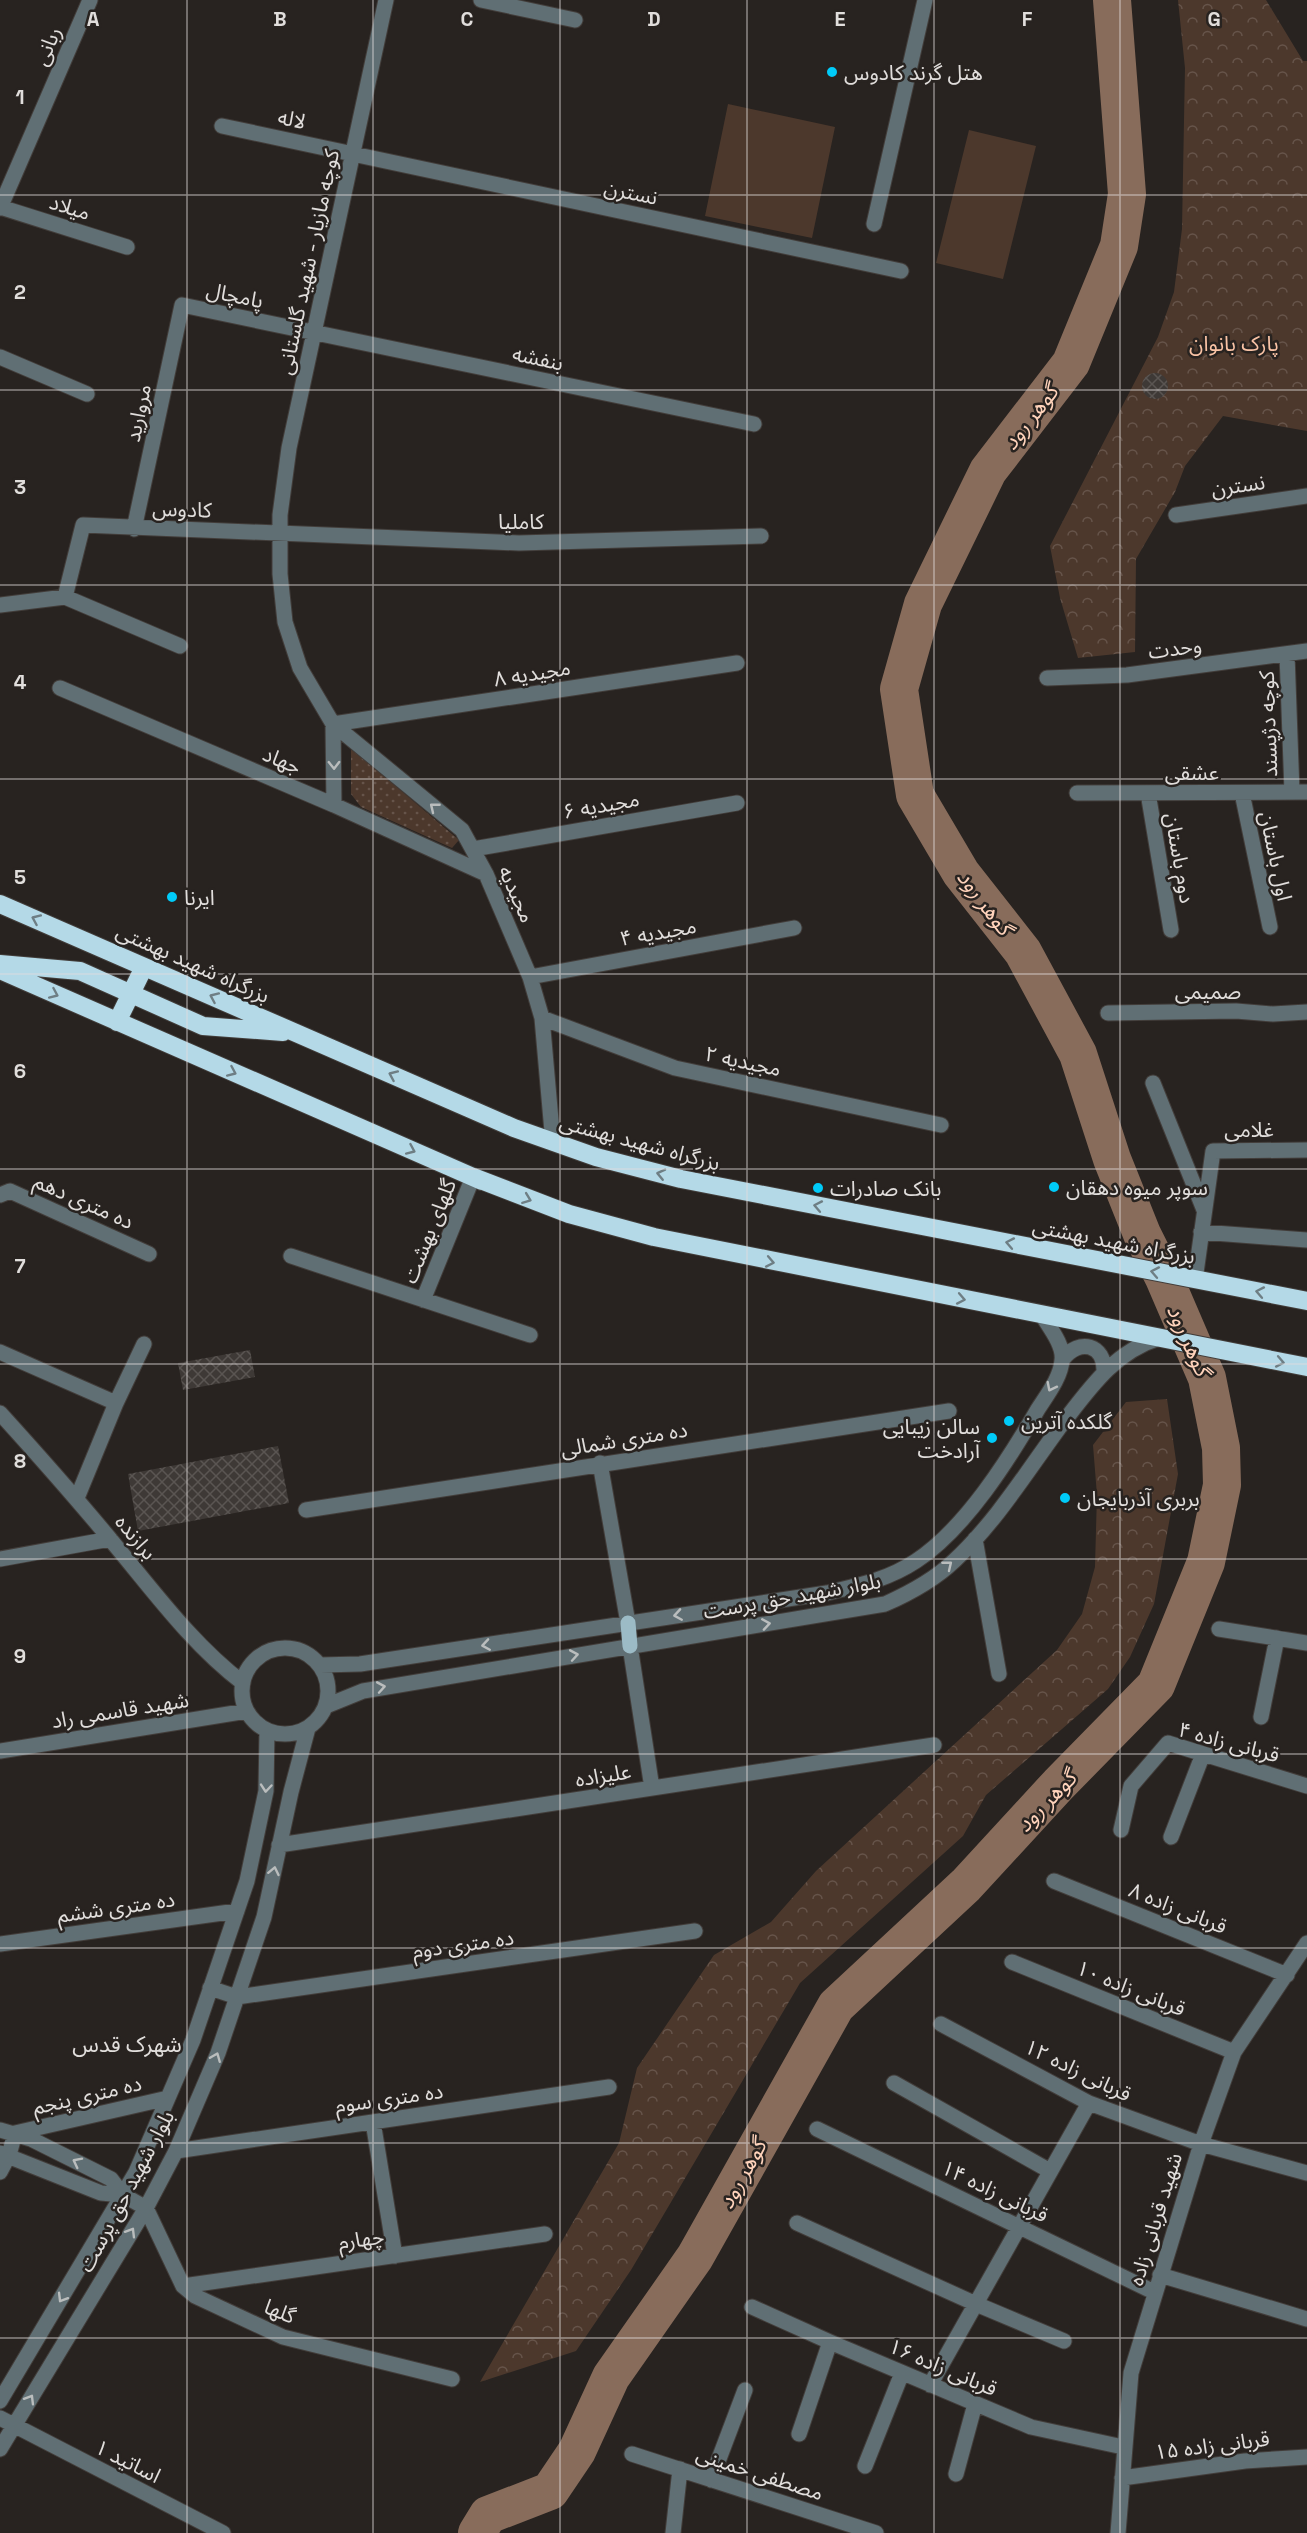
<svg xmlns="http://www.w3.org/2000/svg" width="1307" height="2533" viewBox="0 0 1307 2533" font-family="'Space Grotesk','Noto Sans Arabic',sans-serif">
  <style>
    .grass { fill: url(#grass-dots) }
    .park { fill: url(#park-crowns) }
    .pitch { fill: #4c382c }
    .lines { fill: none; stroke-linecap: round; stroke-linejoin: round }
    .river { stroke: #886c5b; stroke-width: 38 }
    .building { fill: url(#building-cross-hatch) }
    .minor-casing { stroke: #423d3a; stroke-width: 17 }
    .major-casing { stroke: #423d3a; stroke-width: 17 }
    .highway-casing { stroke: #423d3a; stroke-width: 20 }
    .minor { stroke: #606f74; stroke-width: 15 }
    .major { stroke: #9cbbc6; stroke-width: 15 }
    .highway { stroke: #b4d9e7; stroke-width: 18 }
    .oneway { stroke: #babdbd }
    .oneway2 { stroke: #6e7e84 }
    .grid { fill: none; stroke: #e1dedc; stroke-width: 1.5; stroke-opacity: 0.55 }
    .poi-dot { fill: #00cbf9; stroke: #282320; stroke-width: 2 }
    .labels { text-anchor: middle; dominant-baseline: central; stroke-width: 5; stroke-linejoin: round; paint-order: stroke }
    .street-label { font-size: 21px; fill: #e1dedc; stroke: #282320 }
    .poi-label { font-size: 21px; fill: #e1dedc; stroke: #282320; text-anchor: start }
    .park-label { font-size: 21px; fill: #f9c3a5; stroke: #282320 }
    .water-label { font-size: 22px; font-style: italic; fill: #ffd3bb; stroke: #282320 }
    .neighbourhood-label { font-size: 22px; fill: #e1dedc; stroke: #282320 }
    .grid-label { font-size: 20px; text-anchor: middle; font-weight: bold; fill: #e1dedc; stroke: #282320; stroke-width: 5; stroke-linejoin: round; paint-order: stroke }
  </style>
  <defs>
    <pattern id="grass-dots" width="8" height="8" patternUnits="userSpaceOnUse" patternTransform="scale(1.5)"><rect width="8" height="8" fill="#4c382c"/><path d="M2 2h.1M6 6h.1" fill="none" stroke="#66544a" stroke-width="1.8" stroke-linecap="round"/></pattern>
    <pattern id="park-crowns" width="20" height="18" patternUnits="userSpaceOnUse" patternTransform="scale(1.5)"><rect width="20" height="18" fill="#4c382c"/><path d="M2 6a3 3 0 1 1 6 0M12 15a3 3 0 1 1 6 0" fill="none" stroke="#66544a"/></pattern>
    <pattern id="building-cross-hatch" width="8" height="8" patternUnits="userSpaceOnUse" patternTransform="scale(1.5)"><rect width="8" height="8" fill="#3e3936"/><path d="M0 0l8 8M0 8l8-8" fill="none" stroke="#5a5552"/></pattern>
  </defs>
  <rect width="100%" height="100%" fill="#282320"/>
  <path class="grass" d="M351 748 459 840 452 848 361 807 351 794Z"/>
  <path class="park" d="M1178 0H1266L1303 61H1307V431L1223 416 1185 466 1175 492 1136 559 1135 652 1078 658 1060 598 1050 546 1158 337 1174 292 1182 229 1185 68Z
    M1167 1399 1178 1474 1154 1604 1130 1657 1108 1689 986 1795 963 1836 800 1983 631 2270 576 2351 480 2382 619 2143 637 2068 714 1955 771 1922 816 1871 1057 1650 1082 1614 1095 1567 1097 1495 1093 1445 1126 1402Z"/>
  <path class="pitch" d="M728 104 835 127 812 238 705 216Z
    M969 130 1036 146 1003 279 936 263Z"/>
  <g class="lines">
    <path class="river" d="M477 2533 488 2515 550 2491 577 2451 611 2377 695 2257 836 2006 966 1885 1059 1784 1156 1685 1206 1562 1222 1485 1221 1448 1207 1378 1164 1278 1142 1234 1112 1159 1078 1054 1023 952 961 873 915 795 899 689 923 604 988 471 1071 363 1119 246 1127 194 1112 0"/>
  </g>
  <path class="building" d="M1142 386a13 13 0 1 1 26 0a13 13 0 1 1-26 0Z
    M250 1350 255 1377 183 1390 178 1363Z
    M278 1446 289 1503 138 1531 128 1474Z"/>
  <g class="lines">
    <g class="minor-casing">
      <path id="minor" d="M386 0 289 448 280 515V574L285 622 300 668 333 724 462 830 486 874 530 977 542 1018 553 1143
        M481 0 575 20
        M222 126 901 271
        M0 207 127 247
        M0 208 90 0
        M874 224 925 0
        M0 357 87 394
        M1176 515 1307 496
        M134 529 182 305 754 424
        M65 597 180 646
        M0 605 65 597 83 525 519 543 761 536
        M1287 654 1292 792
        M1047 678 1127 675 1307 651
        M60 688 334 805 486 874
        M333 724 737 663
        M333 724 334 805
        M1077 793 1307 792
        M1148 793 1171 930
        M1242 793 1270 927
        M473 849 737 803
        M530 977 794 928
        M1108 1013 1236 1011 1273 1014 1307 1012
        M542 1018 675 1068 941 1125
        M1153 1083 1204 1210
        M0 1195 10 1191 149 1254
        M1201 1232 1307 1240
        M291 1256 530 1335
        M1195 1280 1213 1151 1307 1150
        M423 1300 473 1177
        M0 1352 116 1403
        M1063 1359C1079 1338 1105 1344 1104 1372
        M0 1413C39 1456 78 1500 115 1545 155 1593 193 1645 243 1683
        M600 1463 628 1623
        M77 1498 116 1403 144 1344
        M306 1510 949 1411
        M975 1539 999 1674
        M0 1559 110 1539
        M1219 1629 1307 1643
        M630 1646 652 1788
        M242 1691a43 43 0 1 1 86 0a43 43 0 1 1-86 0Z
        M320 1665 360 1664 827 1593C860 1585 887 1580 916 1561 965 1529 1009 1459 1038 1409 1047 1395 1061 1377 1062 1360 1064 1345 1049 1327 1042 1315
        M326 1706 363 1691 885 1604C910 1593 934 1580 954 1561 995 1523 1026 1473 1059 1428 1087 1392 1113 1352 1159 1338
        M1261 1717 1277 1638
        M0 1751 247 1711
        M1121 1830 1131 1786 1168 1743 1307 1786
        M1171 1837 1203 1754
        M279 1845 934 1745
        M1054 1881 1287 1975
        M0 1944 237 1911
        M1012 1962 1234 2052
        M210 1988 237 1997 695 1931
        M941 2024 1089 2103 1201 2144 1307 2173
        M894 2083 1050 2171
        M373 2122 395 2256
        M817 2129 1154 2292
        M0 2130 31 2139 111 2179 123 2195
        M176 2151 609 2087
        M0 2153 101 2193 123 2195 146 2208 183 2286 195 2296 283 2337 452 2379
        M0 2172 9 2155 15 2133 168 2098
        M797 2223 976 2304 1064 2341
        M1160 2275 1307 2319
        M183 2286 545 2234
        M752 2307 830 2342 1031 2427 1123 2447
        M930 2385 1089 2103
        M0 2401 136 2172 193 2040 247 1881 266 1791 267 1730
        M0 2418 223 2533
        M799 2434 830 2342
        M0 2449 146 2208 176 2151 218 2053 264 1917 291 1792 308 1728
        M632 2454 876 2533
        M865 2466 902 2373
        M956 2474 975 2404
        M1122 2478 1245 2461 1307 2457
        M711 2480 745 2390
        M673 2533 680 2469
        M1118 2533 1131 2373 1201 2144 1234 2052 1307 1943"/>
    </g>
    <g class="major-casing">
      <path id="major" d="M628 1623 630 1646"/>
    </g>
    <g class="highway-casing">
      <path id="highway" d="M0 904 514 1128 596 1157 681 1179 1307 1301
        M0 964 80 971 203 1026 283 1032
        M0 970 482 1181
        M117 1022 144 967
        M473 1177 569 1214 654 1237 1307 1367"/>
    </g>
    <use href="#minor" class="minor"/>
    <use href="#major" class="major"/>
    <use href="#highway" class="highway"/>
  </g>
  <defs><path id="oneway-chevron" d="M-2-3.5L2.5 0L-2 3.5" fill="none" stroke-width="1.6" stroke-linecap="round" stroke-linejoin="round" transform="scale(1.5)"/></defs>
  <g class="oneway">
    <use href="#oneway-chevron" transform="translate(334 765) rotate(89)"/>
    <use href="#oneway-chevron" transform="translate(434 807) rotate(-141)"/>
    <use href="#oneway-chevron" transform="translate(1051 1387) rotate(117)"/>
    <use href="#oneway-chevron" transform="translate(948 1565) rotate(-39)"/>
    <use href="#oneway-chevron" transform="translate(678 1615) rotate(171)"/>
    <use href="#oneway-chevron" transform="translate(766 1624) rotate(-9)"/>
    <use href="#oneway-chevron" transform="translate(486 1645) rotate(171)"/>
    <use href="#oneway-chevron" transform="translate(574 1655) rotate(-10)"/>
    <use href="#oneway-chevron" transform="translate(381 1687) rotate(-10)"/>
    <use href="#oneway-chevron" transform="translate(266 1788) rotate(95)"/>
    <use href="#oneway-chevron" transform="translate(274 1871) rotate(-78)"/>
    <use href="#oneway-chevron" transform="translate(216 2057) rotate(-68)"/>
    <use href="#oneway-chevron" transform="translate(77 2162) rotate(-153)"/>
    <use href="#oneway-chevron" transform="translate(131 2232) rotate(-59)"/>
    <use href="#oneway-chevron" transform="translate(62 2298) rotate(121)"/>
    <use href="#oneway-chevron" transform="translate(30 2399) rotate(-59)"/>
  </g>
  <g class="oneway2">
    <use href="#oneway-chevron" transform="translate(36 919) rotate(-156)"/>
    <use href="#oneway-chevron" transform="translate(54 994) rotate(24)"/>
    <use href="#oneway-chevron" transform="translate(214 997) rotate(-156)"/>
    <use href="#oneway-chevron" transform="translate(232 1072) rotate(24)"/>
    <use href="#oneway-chevron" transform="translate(393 1075) rotate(-156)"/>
    <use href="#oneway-chevron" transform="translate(411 1150) rotate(24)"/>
    <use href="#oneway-chevron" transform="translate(661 1174) rotate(-167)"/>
    <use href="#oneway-chevron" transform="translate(527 1199) rotate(21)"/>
    <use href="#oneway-chevron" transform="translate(818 1206) rotate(-169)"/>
    <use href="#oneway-chevron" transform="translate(1010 1243) rotate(-169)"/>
    <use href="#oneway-chevron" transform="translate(770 1262) rotate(11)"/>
    <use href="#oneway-chevron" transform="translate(1155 1272) rotate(-169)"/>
    <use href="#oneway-chevron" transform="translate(1260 1292) rotate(-169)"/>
    <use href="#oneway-chevron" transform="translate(961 1299) rotate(11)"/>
    <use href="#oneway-chevron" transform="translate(1280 1362) rotate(11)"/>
  </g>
  <path class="grid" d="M187 0V2533M373 0V2533M560 0V2533M747 0V2533M934 0V2533M1120 0V2533M0 195H1307M0 390H1307M0 585H1307M0 779H1307M0 974H1307M0 1169H1307M0 1364H1307M0 1559H1307M0 1754H1307M0 1948H1307M0 2143H1307M0 2338H1307"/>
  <g class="poi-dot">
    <circle cx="832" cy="72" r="6"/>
    <circle cx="172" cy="897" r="6"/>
    <circle cx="1054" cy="1187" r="6"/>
    <circle cx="818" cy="1188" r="6"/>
    <circle cx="1009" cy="1421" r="6"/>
    <circle cx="992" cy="1438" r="6"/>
    <circle cx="1065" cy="1498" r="6"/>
  </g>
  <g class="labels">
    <g class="street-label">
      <text transform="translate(47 46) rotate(-67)">ربانی</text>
      <text transform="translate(292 119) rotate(12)">لاله</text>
      <text transform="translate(631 192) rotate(12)">نسترن</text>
      <text transform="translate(70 207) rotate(17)">میلاد</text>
      <text transform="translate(308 262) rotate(-78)">کوچه مازیار - شهید گلستانی</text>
      <text transform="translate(235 295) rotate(12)">پامچال</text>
      <text transform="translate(538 358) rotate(12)">بنفشه</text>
      <text transform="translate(138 413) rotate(-78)">مروارید</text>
      <text transform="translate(1238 485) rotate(-8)">نسترن</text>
      <text transform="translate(182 509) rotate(2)">کادوس</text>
      <text x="521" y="521">کاملیا</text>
      <text transform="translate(1175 648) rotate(-7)">وحدت</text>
      <text transform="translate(532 673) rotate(-9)">مجیدیه ۸</text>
      <text transform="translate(1268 724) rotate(-92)">کوچه دژپسند</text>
      <text transform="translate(282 760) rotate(23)">جهاد</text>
      <text x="1192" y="772">عشقی</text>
      <text transform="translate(601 805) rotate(-10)">مجیدیه ۶</text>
      <text transform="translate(1276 856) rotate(78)">اول باستان</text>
      <text transform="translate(1180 858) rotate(80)">دوم باستان</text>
      <text transform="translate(517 894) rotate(66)">مجیدیه</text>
      <text transform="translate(658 932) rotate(-10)">مجیدیه ۴</text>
      <text transform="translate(193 963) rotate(24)">بزرگراه شهید بهشتی</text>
      <text x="1208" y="991">صمیمی</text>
      <text transform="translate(743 1061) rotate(12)">مجیدیه ۲</text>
      <text x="1249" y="1129">غلامی</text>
      <text transform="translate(640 1142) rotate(15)">بزرگراه شهید بهشتی</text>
      <text transform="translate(84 1201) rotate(24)">ده متری دهم</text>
      <text transform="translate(429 1231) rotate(-68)">گلهای بهشت</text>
      <text transform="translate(1114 1241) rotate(11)">بزرگراه شهید بهشتی</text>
      <text transform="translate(624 1439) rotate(-9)">ده متری شمالی</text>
      <text transform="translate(136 1537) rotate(50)">برازنده</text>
      <text transform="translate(792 1596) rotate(-10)">بلوار شهید حق پرست</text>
      <text transform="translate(120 1710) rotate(-9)">شهید قاسمی راد</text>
      <text transform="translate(1229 1742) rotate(15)">قربانی زاده ۴</text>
      <text transform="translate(603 1775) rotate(-9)">علیزاده</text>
      <text transform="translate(116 1907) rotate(-8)">ده متری ششم</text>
      <text transform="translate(1178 1908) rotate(22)">قربانی زاده ۸</text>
      <text transform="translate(463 1944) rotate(-8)">ده متری دوم</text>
      <text transform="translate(1131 1988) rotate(22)">قربانی زاده ۱۰</text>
      <text transform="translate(1078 2070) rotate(26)">قربانی زاده ۱۲</text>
      <text transform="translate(87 2095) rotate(-13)">ده متری پنجم</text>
      <text transform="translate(389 2098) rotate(-8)">ده متری سوم</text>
      <text transform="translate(126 2191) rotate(-62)">بلوار شهید حق پرست</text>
      <text transform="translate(995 2191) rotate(26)">قربانی زاده ۱۴</text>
      <text transform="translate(1155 2219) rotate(-73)">شهید قربانی زاده</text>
      <text transform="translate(361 2239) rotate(-8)">چهارم</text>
      <text transform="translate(280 2311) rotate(22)">گلها</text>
      <text transform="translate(943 2367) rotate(23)">قربانی زاده ۱۶</text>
      <text transform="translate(1212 2445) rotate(-7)">قربانی زاده ۱۵</text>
      <text transform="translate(128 2461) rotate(27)">اساتید ۱</text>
      <text transform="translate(760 2473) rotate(18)">مصطفی خمینی</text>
    </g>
    <g class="poi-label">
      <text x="844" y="72">هتل گرند کادوس</text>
      <text x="184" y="897">ایرنا</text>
      <text x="1066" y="1187">سوپر میوه دهقان</text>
      <text x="830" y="1188">بانک صادرات</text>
      <text x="1021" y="1421">گلکده آترین</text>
      <text x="980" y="1426" text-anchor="end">سالن زیبایی<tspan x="980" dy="24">آرادخت</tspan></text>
      <text x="1077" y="1498">بربری آذربایجان</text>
    </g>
    <g class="park-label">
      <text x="1234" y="343">پارک بانوان</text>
    </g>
    <g class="water-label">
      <text transform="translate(1030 417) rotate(-52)">گوهر رود</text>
      <text transform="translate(985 902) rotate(53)">گوهر رود</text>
      <text transform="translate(1189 1340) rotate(66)">گوهر رود</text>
      <text transform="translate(1046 1801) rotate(-46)">گوهر رود</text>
      <text transform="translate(742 2174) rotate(-61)">گوهر رود</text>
    </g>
    <g class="neighbourhood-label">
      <text x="127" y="2044">شهرک قدس</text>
    </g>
  </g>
  <g class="grid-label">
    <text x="93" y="26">A</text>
    <text x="280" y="26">B</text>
    <text x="467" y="26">C</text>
    <text x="654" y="26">D</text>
    <text x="840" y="26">E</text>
    <text x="1027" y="26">F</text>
    <text x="1214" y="26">G</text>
    <text x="20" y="104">1</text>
    <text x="20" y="299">2</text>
    <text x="20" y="494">3</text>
    <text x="20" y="689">4</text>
    <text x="20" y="884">5</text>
    <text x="20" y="1078">6</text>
    <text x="20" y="1273">7</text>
    <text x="20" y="1468">8</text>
    <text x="20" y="1663">9</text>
  </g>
</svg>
